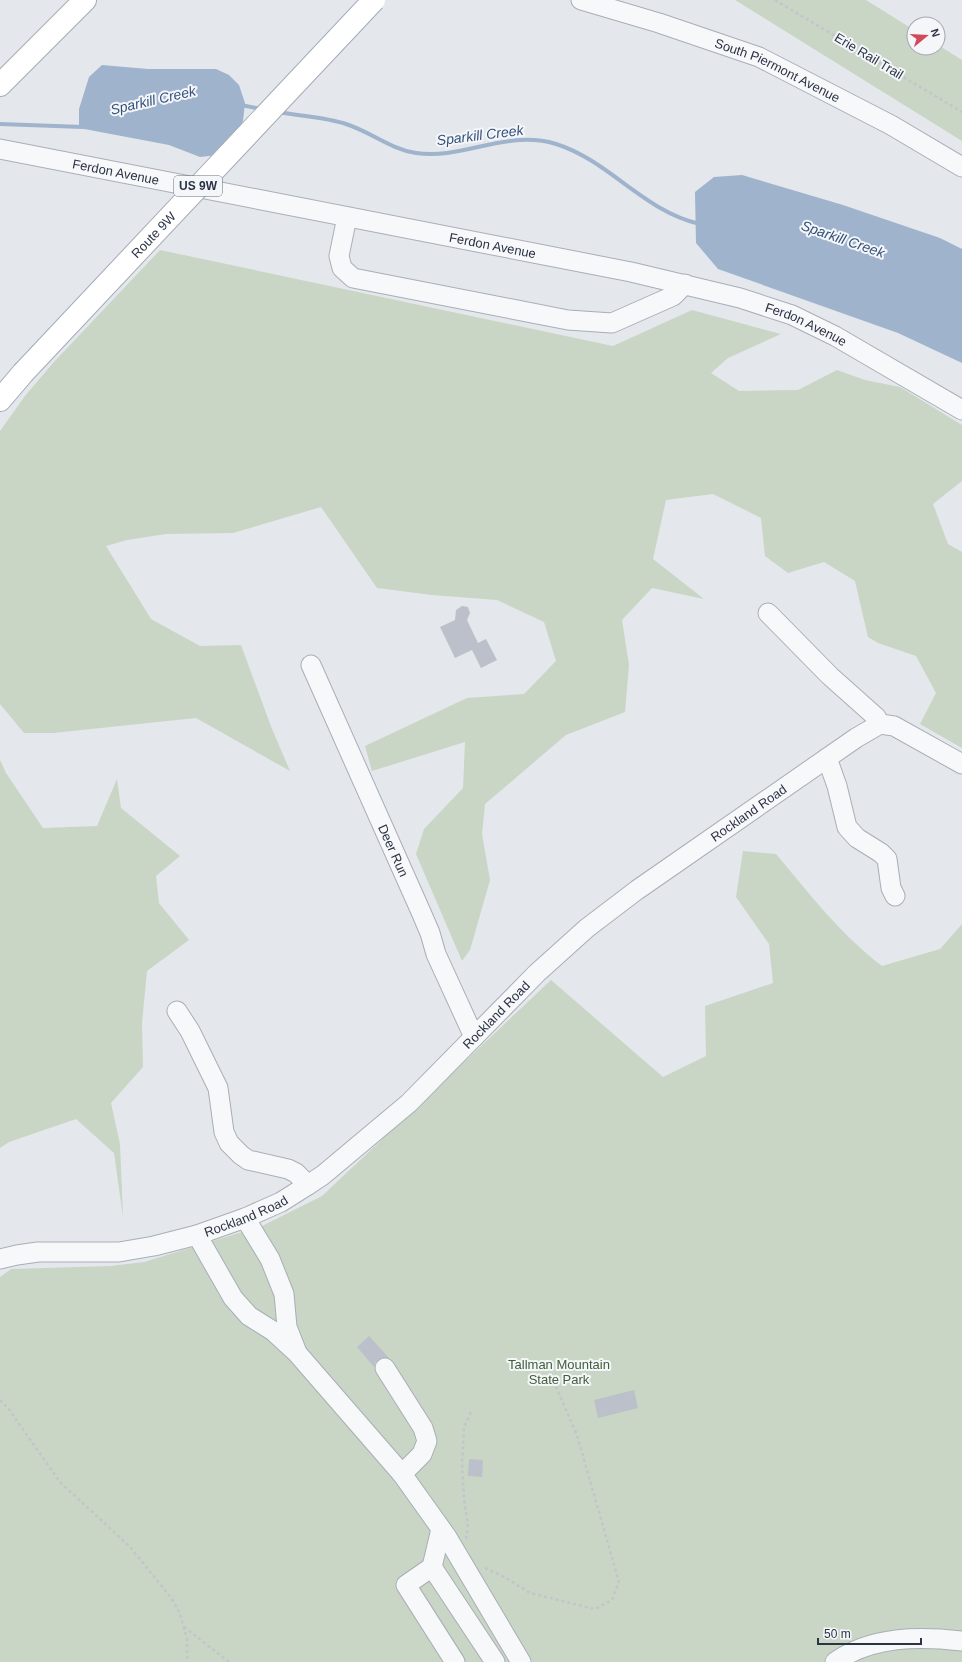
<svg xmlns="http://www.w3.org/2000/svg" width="962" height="1662" viewBox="0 0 962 1662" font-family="Arial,sans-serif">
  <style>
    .green { fill: #c9d6c5 }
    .water { fill: #9fb4cc }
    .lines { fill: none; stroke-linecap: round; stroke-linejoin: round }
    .stream { stroke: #9fb4cc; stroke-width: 4 }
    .building { fill: #bbc0ca }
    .minor-casing { stroke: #a9aeb7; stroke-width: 21 }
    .major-casing { stroke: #a3abb8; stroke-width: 24 }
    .path { stroke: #c2c5cb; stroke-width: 2.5; stroke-dasharray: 3 3; stroke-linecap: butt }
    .minor { stroke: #f7f8fa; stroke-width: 19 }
    .major { stroke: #fff; stroke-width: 22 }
    .major-bridge-casing { stroke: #a3abb8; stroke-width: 24; stroke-linecap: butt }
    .major-bridge { stroke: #fff; stroke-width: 22 }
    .labels { text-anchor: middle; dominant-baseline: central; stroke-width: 4; stroke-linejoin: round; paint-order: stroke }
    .shield { fill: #f4f6f9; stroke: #676e7b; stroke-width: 1 }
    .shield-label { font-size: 12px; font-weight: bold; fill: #2b3445 }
    .street-label { font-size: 13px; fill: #2b3445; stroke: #f4f6f9 }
    .park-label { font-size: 13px; fill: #3f6138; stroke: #f4f6f9 }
    .water-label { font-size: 14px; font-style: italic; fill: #34527a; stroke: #f4f6f9 }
  </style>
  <rect width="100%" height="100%" fill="#e4e7ec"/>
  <path class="green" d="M735 0H866L914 30V48H938V45L962 60V141Z
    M160 250 613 346 692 310 781 334 728 358 711 373 739 391 798 390 837 370 865 380 900 387 962 425V481L933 504 948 544 962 552V748L920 724 936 693 916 656 878 643 868 637 855 581 824 562 788 573 765 556 761 518 713 494 666 500 653 559 704 599 652 588 622 620 629 665 625 712 566 735 485 804 482 834 490 880 470 950 462 961 416 854 424 829 463 788 465 742 372 771 365 746 467 698 524 694 556 661 544 622 497 600 432 595 377 588 321 507 233 533 166 534 127 540 106 546 151 619 200 646 241 645 272 729 290 771 196 718 53 733H24L0 704V431L25 396 53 363Z
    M0 760 6 773 43 828 97 826 117 779 121 808 180 856 156 876 159 903 189 940 147 971 142 1023 143 1067 111 1103 120 1144 123 1217 114 1153 76 1119 9 1142 0 1148Z
    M743 851 776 854C809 893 840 934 882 966L940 949 962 924V1662H0V1277L11 1269 111 1266 144 1262 262 1226 322 1196 551 980 663 1077 706 1056 705 1006 773 983 769 944 736 897Z"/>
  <path class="water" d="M102 65 148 69H216L229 75 239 85 245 103 243 121 235 139 218 155 200 157 169 145 79 128V109L89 77Z
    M742 175 843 205 940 238 962 249V363L898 333 718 269 696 243 695 192 714 177Z"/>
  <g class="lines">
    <path class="stream" d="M241 105 261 109
      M278 112C300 116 326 117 346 124 371 132 390 149 416 153 463 160 506 129 556 144 610 161 643 211 700 224
      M0 124 83 127"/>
  </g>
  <path class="building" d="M462 606 468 607 470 613 467 620 478 643 486 639 497 660 481 668 472 650 455 658 440 627 455 620 456 610Z
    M369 1336 389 1358 379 1359 375 1363 374 1367 357 1347Z
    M634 1390 638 1408 598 1418 594 1400Z
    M469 1459 483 1460 482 1477 468 1476Z"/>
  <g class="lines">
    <g class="minor-casing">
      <g id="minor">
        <path id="s1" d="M581 0 659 23 759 57 891 125 962 167"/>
        <path id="s2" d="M0 149 631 272 740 298 792 315 835 336 962 410"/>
        <path d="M347 217 339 256 342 268 353 278 568 320 612 323 673 296 685 284"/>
        <path d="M768 613 830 676 876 717 880 724"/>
        <path id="s3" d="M311 665 421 912 430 933 436 954 474 1037"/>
        <path d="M827 758 837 786 847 827 857 838 881 853 887 859 891 888 895 896"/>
        <path d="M177 1011 190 1031 218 1088 224 1132 229 1143 241 1155 248 1160 288 1169 296 1173 308 1185"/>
        <path d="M245 1218 270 1259 284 1294 287 1327 296 1350"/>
        <path d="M197 1235 233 1298 249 1316 273 1331 297 1353 402 1474 447 1537 521 1662"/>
        <path id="s4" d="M0 1259 17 1255 38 1252H119L154 1246 197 1235 245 1218 281 1202 308 1185 323 1175 409 1103 537 973 587 928 637 890 856 738 880 724 894 726 962 764"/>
        <path d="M385 1368 423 1428 427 1441 422 1454 402 1474"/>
        <path d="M432 1567 441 1529"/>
        <path d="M455 1662 406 1585 432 1567 495 1662"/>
        <path d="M835 1662C872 1636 919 1636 962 1641"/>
      </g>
    </g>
    <g class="major-casing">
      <path id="major" d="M0 85 85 0
        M0 400 23 373"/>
    </g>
    <path class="path" d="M775 0 962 112
      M0 1400 8 1408 60 1482 130 1547 172 1599 180 1614 187 1639V1662
      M466 1539 468 1525 464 1499 462 1465 464 1427 472 1410
      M485 1568 506 1578 530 1593 595 1609 612 1600 619 1582 577 1435 556 1387
      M184 1627 229 1662"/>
    <use href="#minor" class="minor"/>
    <use href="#major" class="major"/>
    <g class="major-bridge-casing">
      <g id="major-bridge">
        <path id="s5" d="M23 373 374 0"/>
      </g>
    </g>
    <use href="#major-bridge" class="major-bridge"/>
  </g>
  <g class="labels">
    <rect class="shield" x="174" y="176" width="48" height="20" rx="3"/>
    <g class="shield-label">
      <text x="198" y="186">US 9W</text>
    </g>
    <g class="street-label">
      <text transform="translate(869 56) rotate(31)">Erie Rail Trail</text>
      <text stroke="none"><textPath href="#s1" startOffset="209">South Piermont Avenue</textPath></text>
      <text stroke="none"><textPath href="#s2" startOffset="118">Ferdon Avenue</textPath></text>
      <text stroke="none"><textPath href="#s5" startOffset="190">Route 9W</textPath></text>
      <text stroke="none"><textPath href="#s2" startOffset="502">Ferdon Avenue</textPath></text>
      <text stroke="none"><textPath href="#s2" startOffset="826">Ferdon Avenue</textPath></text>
      <text stroke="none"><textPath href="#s4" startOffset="900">Rockland Road</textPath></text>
      <text stroke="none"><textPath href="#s3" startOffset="203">Deer Run</textPath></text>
      <text stroke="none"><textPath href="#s4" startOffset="576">Rockland Road</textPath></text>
      <text stroke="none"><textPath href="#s4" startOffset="252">Rockland Road</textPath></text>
    </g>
    <g class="park-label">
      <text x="559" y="1364">Tallman Mountain<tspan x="559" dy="15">State Park</tspan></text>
    </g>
    <g class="water-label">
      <text transform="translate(153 100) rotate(-13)">Sparkill Creek</text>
      <text transform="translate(480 135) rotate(-7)">Sparkill Creek</text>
      <text transform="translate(843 239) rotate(19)">Sparkill Creek</text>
    </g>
  </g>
  <g transform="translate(926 36) rotate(72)"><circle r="19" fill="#f4f6f9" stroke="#a4a8b1"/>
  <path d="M0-3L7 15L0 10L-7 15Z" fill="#d1495b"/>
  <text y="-6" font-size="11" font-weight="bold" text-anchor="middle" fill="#2b3445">N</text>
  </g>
  <path d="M818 1638v6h103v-6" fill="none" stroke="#2b3445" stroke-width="2"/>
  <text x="824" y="1638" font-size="12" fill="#2b3445" stroke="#f4f6f9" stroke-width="3" paint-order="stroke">50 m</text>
</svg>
